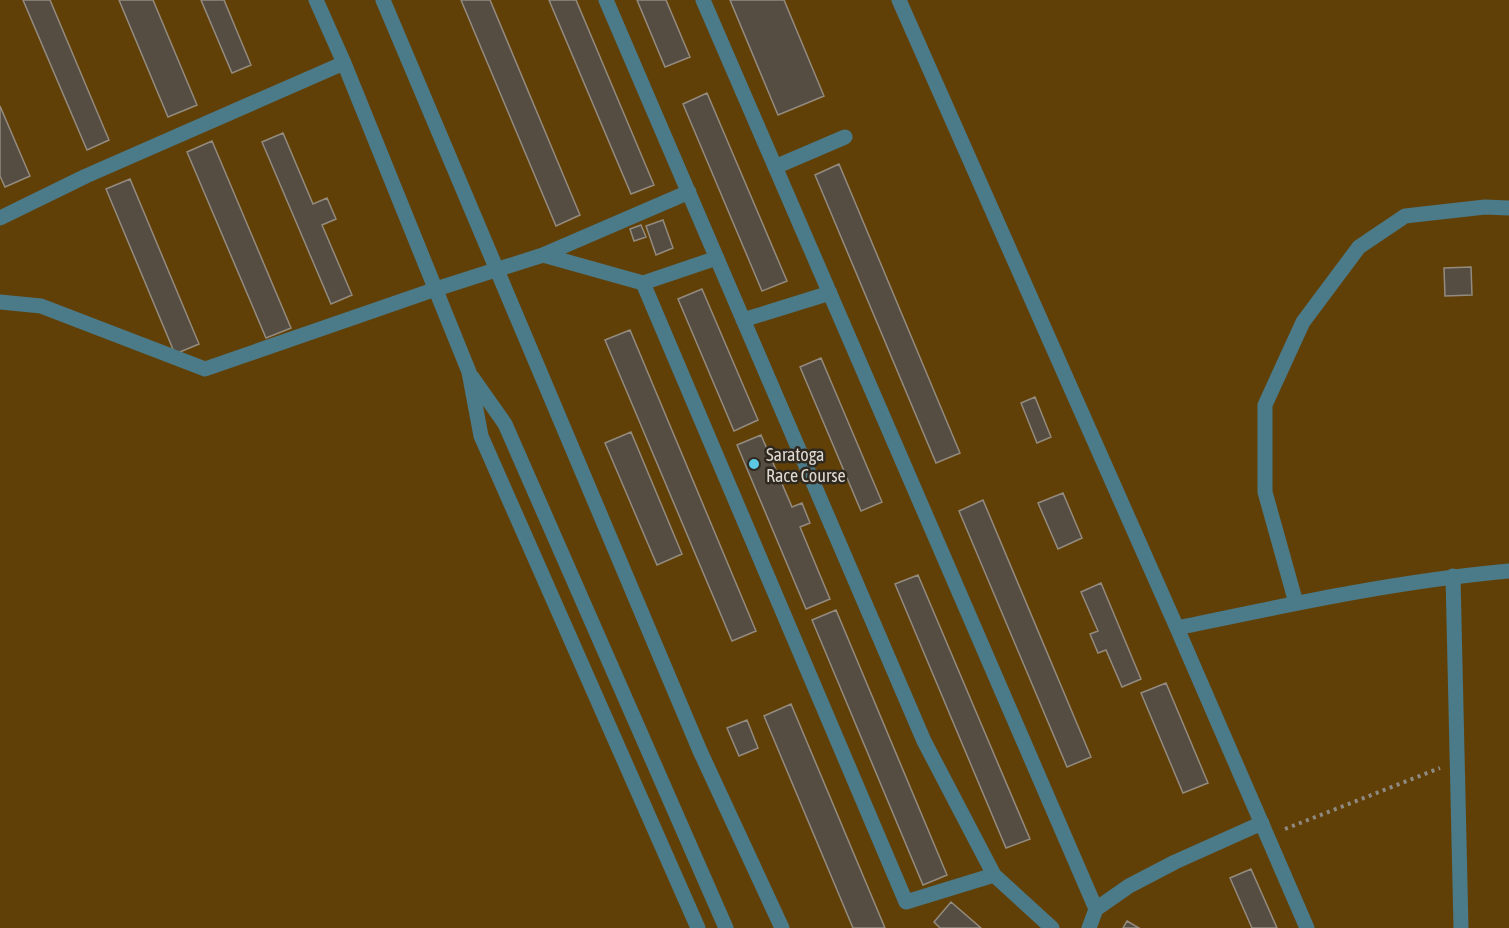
<svg xmlns="http://www.w3.org/2000/svg" width="1509" height="928" viewBox="0 0 1509 928" font-family="'Asap Condensed',sans-serif">
  <style>
    .green { fill: #614007 }
    .building { fill: #554c42; stroke: #948b7f; stroke-width: 1.5 }
    .lines { fill: none; stroke-linecap: round; stroke-linejoin: round }
    .path { stroke: #8e8981; stroke-width: 4; stroke-dasharray: 3 4.5; stroke-linecap: butt }
    .minor { stroke: #4b7a88; stroke-width: 15 }
    .poi-dot { fill: #5bc8e6; stroke: #2f281e; stroke-width: 2 }
    .labels { text-anchor: middle; dominant-baseline: central; stroke-width: 5; stroke-linejoin: round; paint-order: stroke }
    .poi-label { font-size: 18px; fill: #ddd9d2; stroke: #2f281e; text-anchor: start }
  </style>
  <rect width="100%" height="100%" fill="#2f281e"/>
  <path class="green" d="M0 0H1509V928H0Z"/>
  <path class="building" d="M23 0H50L109 140 87 150Z
    M119 0H153L197 105 168 117Z
    M201 0H224L251 65 232 73Z
    M461 0H490L580 215 556 226Z
    M549 0H576L654 185 631 194Z
    M637 0H666L690 57 665 67Z
    M730 0H784L824 96 778 115Z
    M707 93 787 281 762 291 683 104Z
    M0 106 30 176 5 187 0 176Z
    M283 133 313 204 327 198 336 219 322 225 352 295 331 304 262 142Z
    M212 141 291 328 266 338 187 152Z
    M839 164 960 453 936 463 815 175Z
    M130 179 199 344 175 354 106 189Z
    M663 220 673 248 656 255 646 226Z
    M641 225 646 237 634 241 630 229Z
    M1471 267 1472 295 1445 296 1444 268Z
    M702 289 758 420 734 431 678 299Z
    M630 330 756 631 732 641 605 340Z
    M821 358 882 502 861 511 800 367Z
    M1035 397 1051 437 1037 443 1021 403Z
    M631 432 682 554 657 565 605 443Z
    M761 435 792 507 802 503 810 523 800 527 830 599 806 609 737 445Z
    M1063 493 1082 538 1058 549 1038 503Z
    M983 500 1091 757 1067 767 959 511Z
    M918 575 1030 839 1006 848 895 584Z
    M1101 583 1141 679 1122 687 1106 650 1098 653 1090 634 1098 631 1081 592Z
    M836 610 947 875 923 885 812 620Z
    M1166 683 1208 783 1183 793 1141 693Z
    M791 704 885 928H853L764 716Z
    M747 720 758 748 739 756 727 728Z
    M1251 869 1277 928H1252L1230 878Z
    M951 902 981 928H940L934 922Z
    M1127 921 1139 928H1123Z"/>
  <g class="lines">
    <path class="path" d="M1285 829 1440 768"/>
    <path class="minor" d="M316 0 344 63 469 372 481 436 698 928
      M383 0 700 751 782 928
      M606 0 924 741 994 875 1052 928
      M703 0 1096 909
      M899 0 1177 628 1307 928
      M775 167 845 137
      M0 218 86 176 344 63
      M543 255 689 192
      M643 283 717 258
      M0 302 41 306 205 369 436 289 543 255 643 283 906 902 994 875
      M743 320 830 293
      M472 377 505 424 726 928
      M1453 576 1461 928
      M1296 603 1265 492V405L1303 322 1359 247 1405 216 1485 207 1509 208
      M1177 628C1287 605 1397 581 1509 571
      M1089 928 1096 909 1129 886 1175 862 1262 823"/>
  </g>
  <circle class="poi-dot" cx="754" cy="464" r="6"/>
  <g class="labels">
    <g class="poi-label">
      <text x="766" y="454">Saratoga<tspan x="766" dy="21">Race Course</tspan></text>
    </g>
  </g>
</svg>
